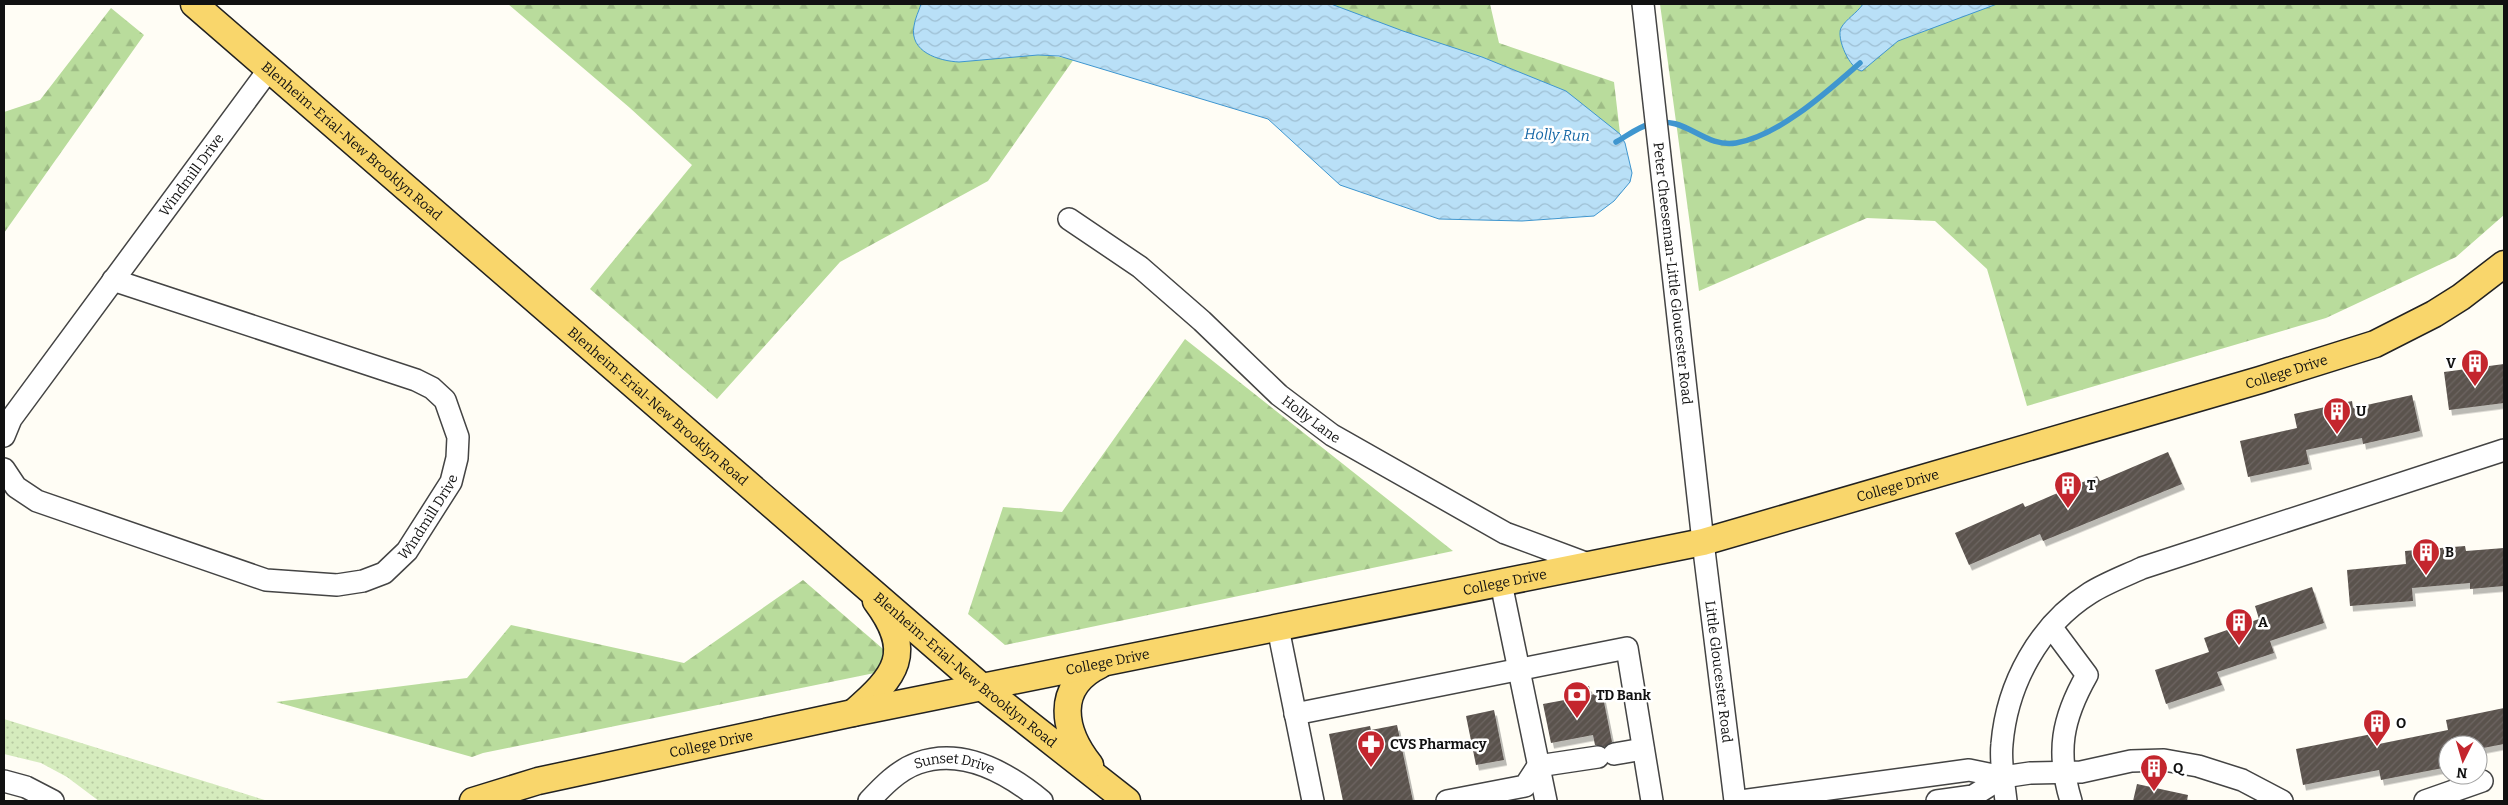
<svg xmlns="http://www.w3.org/2000/svg" width="2508" height="805" viewBox="0 0 2508 805" font-family="Bitter,serif">
  <style>
    .forest { fill: url(#forest-firs) }
    .park { fill: url(#park-dots) }
    .water { fill: url(#water-waves); stroke: #3f96cf }
    .lines { fill: none; stroke-linecap: round; stroke-linejoin: round }
    .stream { stroke: #3f96cf; stroke-width: 5.5 }
    .building { fill: url(#building-hatch); filter: url(#shadow) }
    .minor-casing { stroke: #444; stroke-width: 24 }
    .major-casing { stroke: #222; stroke-width: 29 }
    .minor { stroke: #fff; stroke-width: 21 }
    .major { stroke: #f9d66b; stroke-width: 26 }
    .labels { text-anchor: middle; dominant-baseline: central; stroke-width: 5; stroke-linejoin: round; paint-order: stroke }
    .street-label { font-size: 14px; fill: #111; stroke: #fff }
    .poi-label { font-size: 14px; font-weight: bold; fill: #111; stroke: #fff; text-anchor: start }
    .water-label { font-size: 15px; font-style: italic; fill: #1768a6; stroke: #fff }
  </style>
  <defs>
    <pattern id="forest-firs" width="22" height="20" patternUnits="userSpaceOnUse" patternTransform="scale(1.25)"><rect width="22" height="20" fill="#b9dc9c"/><path d="M5 1l3.5 6h-7zM16 11l3.5 6h-7z" fill="#9ebc85"/></pattern>
    <pattern id="park-dots" width="8" height="8" patternUnits="userSpaceOnUse" patternTransform="scale(1.25)"><rect width="8" height="8" fill="#d5ebbd"/><path d="M2 2h.1M6 6h.1" fill="none" stroke="#b6c8a1" stroke-width="1.8" stroke-linecap="round"/></pattern>
    <pattern id="water-waves" width="16" height="10" patternUnits="userSpaceOnUse" patternTransform="scale(1.25)"><rect width="16" height="10" fill="#b9e0f7"/><path d="M0 5q4-4 8 0t8 0" fill="none" stroke="#9ebfd3"/></pattern>
    <pattern id="building-hatch" width="6" height="6" patternUnits="userSpaceOnUse" patternTransform="scale(1.25)"><rect width="6" height="6" fill="#5a524d"/><path d="M-1 1l2-2M0 6l6-6M5 7l2-2" fill="none" stroke="#6d6662"/></pattern>
    <filter id="shadow"><feDropShadow dx="3" dy="5.5" stdDeviation="0" flood-color="#0004"/></filter>
  </defs>
  <rect width="100%" height="100%" fill="#fffdf5"/>
  <path class="forest" d="M508 4H921L914 37 1074 59 988 181 840 262 717 399 590 289 692 165 630 108Z
    M1331 4H1490L1499 43 1614 82 1624 168Z
    M1660 4H2504V215L2456 257 2326 318 2027 406 1987 269 1935 221 1867 218 1699 291Z
    M111 8 144 35 4 233V112L40 100Z
    M1185 339 1453 551 1005 645 968 614 1003 507 1062 512Z
    M803 580 904 667 483 753 472 757 276 702 467 678 511 625 684 663Z"/>
  <path class="park" d="M4 719 268 801H99L67 777 41 763 4 754Z"/>
  <path class="water" d="M921 4H1331L1403 31 1482 57 1566 91 1620 134 1625 143 1632 173 1630 182 1614 201 1594 216 1522 221 1439 219 1340 185 1268 119 1059 56 1038 55 959 62C939 61 909 52 914 26 915 18 919 11 921 4Z
    M1863 4H1997L1898 41 1862 71C1850 70 1836 38 1841 28 1846 19 1857 13 1863 4Z"/>
  <g class="lines">
    <path class="stream" d="M1616 142C1627 136 1638 127 1650 124 1686 114 1702 148 1736 143 1779 136 1828 91 1860 63"/>
  </g>
  <path class="building" d="M2504 364V403L2449 410 2444 372Z
    M2412 395 2420 431 2363 444 2362 438 2306 450 2309 464 2248 477 2240 441 2297 428 2294 414 2352 401 2353 408Z
    M2168 452 2182 484 2043 541 2040 534 1969 565 1955 533 2023 503 2025 507 2097 476 2100 481Z
    M2465 546 2466 551 2504 548V586L2470 589V583L2412 588 2413 601 2350 606 2347 570 2406 564 2405 551Z
    M2312 587 2324 623 2270 641 2274 653 2217 672 2222 685 2166 704 2155 670 2209 652 2204 638 2259 619 2255 606Z
    M1589 686 1591 695 1602 692 1612 742 1604 747 1595 745 1593 735 1551 743 1543 704 1570 699 1568 690Z
    M2504 708V744L2478 749V745H2448V767L2381 780 2379 770 2303 785 2296 749 2372 734 2374 745 2448 730 2446 720Z
    M1494 710 1504 760 1476 765 1466 716Z
    M1397 725 1413 801H1343L1329 734 1370 726 1371 730Z
    M2137 784 2188 795 2187 801H2133Z"/>
  <g class="lines">
    <g class="minor-casing">
      <g id="minor">
        <path id="s1" d="M1643 4 1703 542 1735 801"/>
        <path id="s2" d="M1069 219 1140 267 1202 321 1279 395 1332 435 1505 533 1591 565"/>
        <path id="s3" d="M4 436 11 419 270 68"/>
        <path id="s4" d="M4 469 16 487 37 501 266 580 337 585 363 581 384 573 407 551 451 482 457 458 458 437 445 400 432 388 416 380 113 280"/>
        <path d="M1501 583 1546 801"/>
        <path d="M1278 628 1313 801"/>
        <path d="M2052 628 2087 675C2062 719 2056 752 2071 801"/>
        <path d="M1295 714 1627 648 1652 801"/>
        <path d="M1614 754 1643 749"/>
        <path d="M4 781 26 787 53 801"/>
        <path id="s5" d="M869 801C882 787 898 770 918 763 963 747 1008 773 1042 801"/>
        <path d="M1447 801 1525 786 1538 766 1598 757"/>
        <path d="M1741 801 1969 770 2003 777 2030 773 2081 772 2131 761 2164 760 2198 766 2242 780 2282 801"/>
        <path d="M1937 801 1973 796 2003 777"/>
        <path d="M2006 801C2004 783 2000 762 2002 744 2007 684 2039 625 2090 593 2106 583 2125 576 2142 568L2504 450"/>
        <path d="M2425 801 2482 781"/>
      </g>
    </g>
    <g class="major-casing">
      <g id="major">
        <path id="s6" d="M194 4 982 687 1127 801"/>
        <path d="M853 713C896 676 915 653 876 601"/>
        <path d="M1090 765C1063 731 1054 687 1100 665"/>
        <path id="s7" d="M473 801 538 781 853 713 1703 542 2260 380 2375 344 2434 314 2461 297 2504 264"/>
      </g>
    </g>
    <use href="#minor" class="minor"/>
    <use href="#major" class="major"/>
  </g>
  <defs>
    <g id="building-pin" transform="scale(1.4375)"><path d="M0 17L-7.5 6A9.5 9.5 0 1 1 7.5 6Z" fill="#c4262e" stroke="#fff"/><path d="M-4-6H4V6H1V3H-1V6H-4ZM-2.5-4.3h1.7v1.8h-1.7ZM.8-4.3h1.7v1.8H.8ZM-2.5-1h1.7V.8h-1.7ZM.8-1h1.7V.8H.8Z" fill="#fff"/></g>
    <g id="bank-pin" transform="scale(1.4375)"><path d="M0 17L-7.5 6A9.5 9.5 0 1 1 7.5 6Z" fill="#c4262e" stroke="#fff"/><path d="M-6-4H6V4H-6ZM0-2.3a2.3 2.3 0 1 0 0 4.6a2.3 2.3 0 1 0 0-4.6Z" fill="#fff"/></g>
    <g id="pharmacy-pin" transform="scale(1.4375)"><path d="M0 17L-7.5 6A9.5 9.5 0 1 1 7.5 6Z" fill="#c4262e" stroke="#fff"/><path d="M-2-6h4v4h4v4h-4v4h-4v-4h-4v-4h4Z" fill="#fff"/></g>
  </defs>
  <g fill-rule="evenodd">
    <use href="#building-pin" x="2475" y="363"/>
    <use href="#building-pin" x="2337" y="411"/>
    <use href="#building-pin" x="2068" y="485"/>
    <use href="#building-pin" x="2426" y="552"/>
    <use href="#building-pin" x="2239" y="622"/>
    <use href="#bank-pin" x="1577" y="695"/>
    <use href="#building-pin" x="2377" y="723"/>
    <use href="#pharmacy-pin" x="1371" y="744"/>
    <use href="#building-pin" x="2154" y="768"/>
  </g>
  <g class="labels">
    <g class="street-label">
      <text stroke="none"><textPath href="#s6" startOffset="209">Blenheim-Erial-New Brooklyn Road</textPath></text>
      <text stroke="none"><textPath href="#s3" startOffset="322">Windmill Drive</textPath></text>
      <text stroke="none"><textPath href="#s1" startOffset="271">Peter Cheeseman-Little Gloucester Road</textPath></text>
      <text stroke="none"><textPath href="#s7" startOffset="1865">College Drive</textPath></text>
      <text stroke="none"><textPath href="#s6" startOffset="614">Blenheim-Erial-New Brooklyn Road</textPath></text>
      <text stroke="none"><textPath href="#s2" startOffset="315">Holly Lane</textPath></text>
      <text stroke="none"><textPath href="#s7" startOffset="1460">College Drive</textPath></text>
      <text stroke="none"><textPath href="#s4" startOffset="481">Windmill Drive</textPath></text>
      <text stroke="none"><textPath href="#s7" startOffset="1055">College Drive</textPath></text>
      <text stroke="none"><textPath href="#s7" startOffset="650">College Drive</textPath></text>
      <text stroke="none"><textPath href="#s6" startOffset="1019">Blenheim-Erial-New Brooklyn Road</textPath></text>
      <text stroke="none"><textPath href="#s1" startOffset="672">Little Gloucester Road</textPath></text>
      <text stroke="none"><textPath href="#s7" startOffset="245">College Drive</textPath></text>
      <text stroke="none"><textPath href="#s5" startOffset="100">Sunset Drive</textPath></text>
    </g>
    <g class="poi-label">
      <text x="2456" y="363" text-anchor="end">V</text>
      <text x="2356" y="411">U</text>
      <text x="2087" y="485">T</text>
      <text x="2445" y="552">B</text>
      <text x="2258" y="622">A</text>
      <text x="1596" y="695">TD Bank</text>
      <text x="2396" y="723">O</text>
      <text x="1390" y="744">CVS Pharmacy</text>
      <text x="2173" y="768">Q</text>
    </g>
    <g class="water-label">
      <text transform="translate(1557 135) rotate(2)">Holly Run</text>
    </g>
  </g>
  <rect width="2508" height="805" fill="none" stroke="#111111" stroke-width="10"/>
  <g transform="translate(2463 760) rotate(185)"><circle r="24" fill="#ffffff" stroke="#a0a0a0"/>
  <path d="M0-4L9 19L0 12L-9 19Z" fill="#c4262e"/>
  <text y="-8" font-size="14" font-weight="bold" text-anchor="middle" fill="#111111">N</text>
  </g>
</svg>
